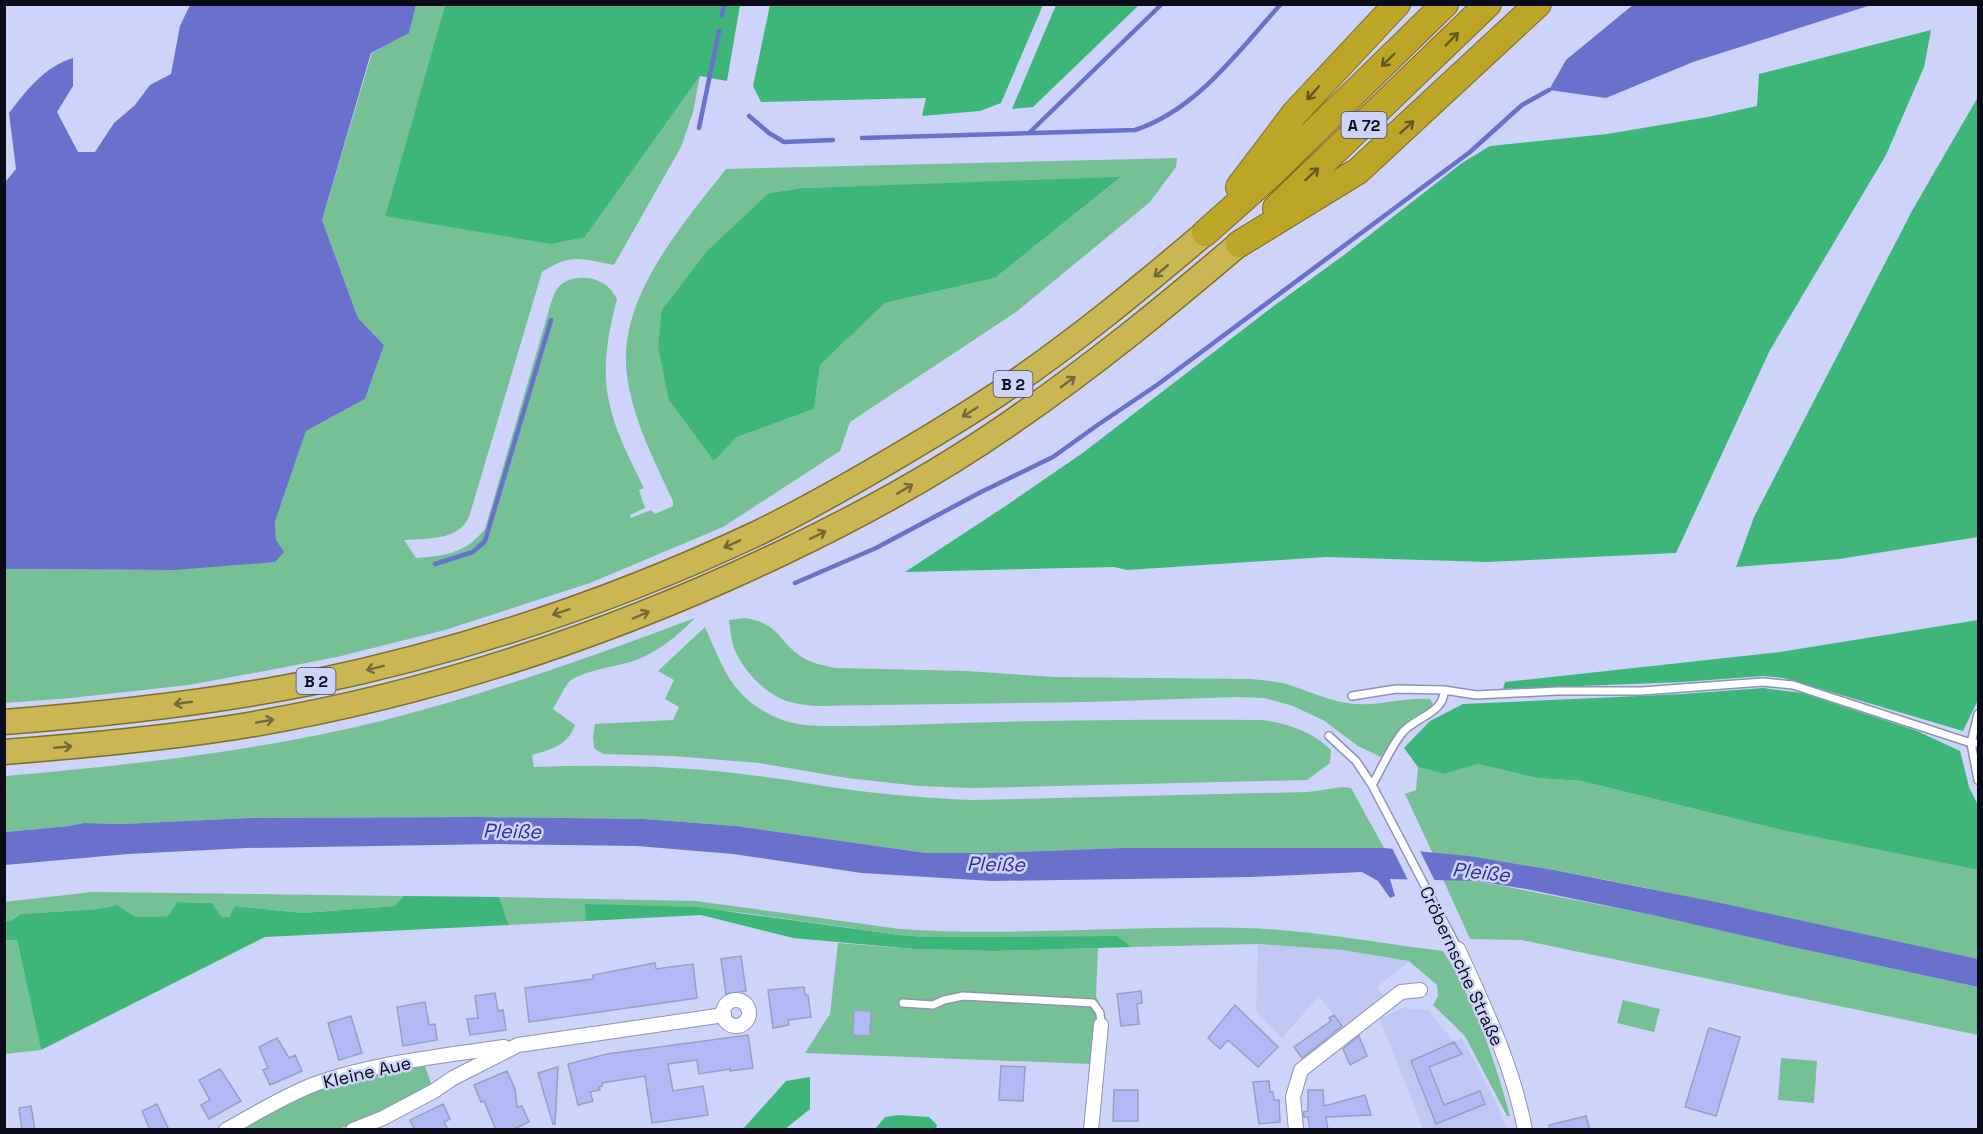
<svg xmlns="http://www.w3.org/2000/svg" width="1983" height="1134" viewBox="0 0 1983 1134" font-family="'Space Grotesk',sans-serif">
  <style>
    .built { fill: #c0c7f3 }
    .green { fill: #76c095; fill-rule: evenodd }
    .forest { fill: #3eb67a }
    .water { fill: #6a71cd }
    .pier { fill: #cdd3f9 }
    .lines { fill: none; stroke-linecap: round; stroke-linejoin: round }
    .stream { stroke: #6a71cd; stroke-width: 4.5 }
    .building { fill: #b1baf5; stroke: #999fc3; stroke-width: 1.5 }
    .service-casing { stroke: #8d93b7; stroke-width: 10 }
    .minor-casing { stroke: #8d93b7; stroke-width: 16 }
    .trunk-casing { stroke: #7e6f22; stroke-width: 27 }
    .motorway-casing { stroke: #7e6f22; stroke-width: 28 }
    .service { stroke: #fff; stroke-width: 7 }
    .minor { stroke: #fff; stroke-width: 14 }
    .trunk { stroke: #cab753; stroke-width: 24 }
    .motorway { stroke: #bda528; stroke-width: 26 }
    .oneway { stroke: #645820 }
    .oneway2 { stroke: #746a38 }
    .labels { text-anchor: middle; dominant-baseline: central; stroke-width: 5; stroke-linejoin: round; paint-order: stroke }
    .shield { fill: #cdd3f9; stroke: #44475c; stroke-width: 1.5 }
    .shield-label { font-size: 16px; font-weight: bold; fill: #0a0b18 }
    .street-label { font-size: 18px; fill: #0a0b18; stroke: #cdd3f9 }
    .water-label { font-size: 20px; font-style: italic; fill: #342d99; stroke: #cdd3f9 }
  </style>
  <rect width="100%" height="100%" fill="#cdd3f9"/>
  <path class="built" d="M1258 944 1343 950 1409 961 1377 987 1385 998 1344 1028 1319 996 1282 1038 1256 1011Z
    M1403 1008 1428 1010 1454 1042 1462 1038 1495 1100 1506 1128 1423 1129 1380 1019Z"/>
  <path class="green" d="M416 5H445L385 216 585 237 700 76 693 112 681 147 614 265C581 259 572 253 542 272L469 517C458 541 428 538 404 540L416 558C445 556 466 553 485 529L546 320C549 310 552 297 557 289 568 274 595 275 608 287 612 290 614 295 617 299 595 382 606 413 644 488L639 490 645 508 630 515 631 518 651 510 655 514 673 506V501C655 462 635 424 628 382 613 302 681 227 726 169L1177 158 1176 167 1150 202 1016 312 850 422 840 451 723 527 590 583 445 630 337 657 275 669 189 685 71 698 5 703 4 569 174 570 276 540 275 522 306 431 365 399 384 345 358 318 322 220 372 53 408 33ZM1120 178 995 278 885 303 820 365 814 409 737 437 714 461 769 193 802 188Z
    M695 618C678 636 654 655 630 662 617 666 578 672 569 682 563 689 558 701 553 709L575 725C568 745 551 750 532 755L534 767C609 764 684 766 758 776 787 779 815 785 844 789 886 795 929 798 972 800L1308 792 1342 787 1351 788 1384 848H1122L988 853H926L736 826 644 819 477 817 249 818 122 824 84 823 69 826 5 832V776C132 765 261 751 385 720 491 693 593 656 695 618Z
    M746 618C780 625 776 638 799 655 809 663 823 665 835 668L967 671 1054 677 1250 679C1261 680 1272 681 1283 683 1304 689 1324 699 1346 703 1374 708 1402 697 1430 699L1433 704 1429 709 1394 737 1381 757 1358 746 1323 720 1293 706 1265 698 1237 697 1088 702 814 706C806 705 798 704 790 702 766 695 743 671 734 648 731 639 730 629 729 620Z
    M705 627C724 670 732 699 780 719 799 727 823 726 843 726 883 726 922 724 962 723 1062 720 1162 719 1262 720 1289 724 1311 731 1331 750L1330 763 1307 780 971 788 919 786 847 778 759 763 673 756 603 754 594 748 593 737 595 724 673 720 679 707 665 699 674 680 658 671Z
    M1478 764 1537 778 1581 781 1781 830 1978 870V959C1862 936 1747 908 1631 885 1565 872 1500 859 1433 854L1405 794 1416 790 1418 767 1444 774Z
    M1443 879 1476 881 1669 918 1797 948 1978 987V1035L1522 940 1470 939Z
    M92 892 402 896 396 906 303 913 235 906 230 917H222L212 903 177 902 168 916 136 917 117 905 98 909 21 914 12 920 5 921 4 902Z
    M499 897 696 901 900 929C1014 937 1129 925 1243 928 1310 930 1376 943 1443 951 1474 998 1495 1061 1510 1116H1507L1465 1036 1433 1005 1438 996 1437 985 1409 961 1343 950 1258 944 1131 947 1118 936 924 937 899 935 737 912 586 904V921L509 925Z
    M4 940H17L41 1050 5 1054Z
    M838 943 914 949 996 951 1098 948 1096 996 1108 1025H1097L1092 1064 805 1053 830 1014Z
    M1623 1000 1660 1009 1654 1032 1617 1023Z
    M1781 1058 1817 1061 1814 1103 1778 1100Z
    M425 1066 432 1086 381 1112 339 1129 239 1130 316 1090 344 1081Z"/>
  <path class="forest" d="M445 5V4L740 5 727 81 700 76 585 237 551 244 385 216Z
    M770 5V4L1043 5 1001 103 980 111 922 116 926 98 761 102 753 86Z
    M1056 5H1139L1033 107 1012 109Z
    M1931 30 1924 67 1886 155 1770 350 1676 553 1487 562 1326 557 1127 570 1114 567 905 572 1004 507 1084 452 1275 305 1344 255 1462 163 1490 146 1607 134 1708 117 1757 106 1759 74Z
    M1978 97V537L1839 559 1736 567 1754 517 1913 209Z
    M1121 177 995 278 885 303 820 365 814 409 737 437 714 461 669 400 658 347 662 310 707 251 769 193 802 188Z
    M1978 620V700L1963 731 1784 678 1763 676 1682 682 1503 689 1505 682 1780 652Z
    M1763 688 1802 693 1917 731 1960 751 1969 787 1978 805V870L1781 830 1581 781 1537 778 1478 764 1444 774 1418 767 1404 748 1430 721 1463 704 1683 694Z
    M403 896 499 897 509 925 265 937 41 1050 17 940H5V921L12 920 21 914 98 909 117 905 136 917 168 916 177 902 212 903 222 917H229L235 906 303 913 395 906Z
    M585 904 696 907 899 935 924 937 1118 936 1131 947 996 951 914 949 793 938 701 915 586 921Z
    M810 1077V1109L785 1129H743L786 1081Z
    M898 1115 929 1117 937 1125 936 1129H875L885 1117Z"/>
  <path class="water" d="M1634 4H1871V5L1693 62 1606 98 1549 90 1566 60Z
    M190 5H416L409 33 371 53 322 220 358 318 384 345 365 399 306 431 275 522 276 540 284 552 275 562 174 570 5 569 4 181 7 180 16 169 9 113C27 90 44 67 73 58V86L57 112 78 152H95L114 123 135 105 150 85 171 74 180 26Z
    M477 817 644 819 736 826 926 853H988L1122 848H1384L1469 856 1554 870 1716 902 1978 959V987L1797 948 1662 917 1526 889 1476 881 1390 879 1395 896 1390 898 1378 881 1362 872 1252 877 992 881 862 873 733 854 637 846 498 844 247 848 128 854 5 865V832L69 826 84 823 122 824 249 818Z"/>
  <path class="pier" d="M1391 846 1419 849 1435 881 1409 882Z"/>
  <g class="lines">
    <path class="stream" d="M722 15 724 4
      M749 116 769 133 784 142 833 140
      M699 128 719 31
      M1029 133 1162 4
      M862 138 1135 130C1197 110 1238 51 1281 4
      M435 564 473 552 485 541 551 320
      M795 583 876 548 981 492 1053 457 1099 424 1157 385 1470 152 1522 105 1549 90"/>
  </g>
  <path class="building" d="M741 956 746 991 726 994 721 959Z
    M655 963 656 969 693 964 697 998 529 1022 525 988 593 979V975Z
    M804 987 805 995H808L811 1017 788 1020 789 1025 773 1028 768 990Z
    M1141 991 1142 1003 1137 1004 1139 1024 1121 1026 1117 994Z
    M495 993 498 1011 503 1010 506 1030 470 1035 467 1019 478 1018 475 996Z
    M425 1002 429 1025 435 1024 437 1040 403 1046 397 1007Z
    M1235 1005 1278 1047 1258 1067 1228 1040 1220 1049 1208 1038Z
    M854 1010 871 1011 870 1036 853 1035Z
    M1334 1015 1342 1026 1302 1058 1294 1047 1331 1021 1329 1018Z
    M351 1016 362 1053 339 1060 328 1023Z
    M1709 1028 1740 1037 1716 1116 1685 1107Z
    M748 1035 753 1068 730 1071V1069L699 1074 697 1060 668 1064 673 1091 703 1086 708 1115 652 1123 645 1076 602 1083V1086L599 1087 600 1090 590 1092 593 1101 578 1105 568 1064 607 1054Z
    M1359 1036 1367 1056 1350 1065 1343 1049Z
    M277 1038 289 1058 295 1055 302 1071 270 1085 263 1070 268 1068 259 1047Z
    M1454 1042 1462 1054 1429 1067 1444 1105 1480 1091 1485 1104 1436 1124 1411 1061Z
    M1001 1066 1025 1067 1023 1101 999 1100Z
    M558 1067 555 1124H553L538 1073Z
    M220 1069 241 1101 209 1119 201 1105 210 1100 199 1080Z
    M507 1071 515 1089 517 1107 522 1106 529 1122 512 1130H496L484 1101 481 1102 474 1085Z
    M1269 1081 1270 1092H1273L1274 1100H1279L1280 1122 1259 1124 1253 1082Z
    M1114 1090H1138V1121H1113Z
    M1308 1090H1323L1324 1106 1365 1095 1371 1115 1326 1117 1328 1130H1310L1308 1117H1304L1303 1112 1308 1111Z
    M157 1104 169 1130H150L142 1111Z
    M443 1104 450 1119 444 1122 448 1130H415L410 1120Z
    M31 1106 35 1130H22L19 1108Z
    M1586 1116 1590 1130H1550L1549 1125Z"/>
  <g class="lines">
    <g class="service-casing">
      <path id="service" d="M1352 696 1396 689 1444 690 1476 695 1557 691H1642L1763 682 1793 685 1971 743H1978
        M1978 714 1971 743 1978 780
        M1329 736 1356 761 1372 785 1458 949
        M1372 785C1381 770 1392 744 1403 732 1415 717 1445 713 1444 690
        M903 1003 933 1005 944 1000 963 996 1093 1003 1100 1013 1101 1025"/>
    </g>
    <g class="minor-casing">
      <path id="minor" d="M1458 949C1485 1008 1513 1066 1525 1130
        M723 1013a13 13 0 1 1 26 0a13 13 0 1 1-26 0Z
        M226 1130C255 1114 284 1096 315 1084 374 1063 442 1056 504 1047
        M353 1130 383 1118 434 1091 453 1078 518 1045 724 1015
        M1091 1130 1101 1025
        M1296 1130 1293 1097 1301 1070 1401 992 1420 990"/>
    </g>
    <g class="trunk-casing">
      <path id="trunk" d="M4 722C108 714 212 703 314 682 467 650 618 599 760 532 819 503 877 469 933 435 956 421 979 407 1001 392 1072 344 1139 289 1205 233
        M4 752C82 746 159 739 236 727 426 696 608 636 782 553 862 515 940 472 1013 421 1093 366 1165 307 1239 244"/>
    </g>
    <g class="motorway-casing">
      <path id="motorway" d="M1239 187 1295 113 1397 4
        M1276 208 1488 4
        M1205 233 1268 177 1445 4
        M1239 244 1358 171 1538 4"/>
    </g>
    <use href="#service" class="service"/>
    <use href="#minor" class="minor"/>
    <use href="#trunk" class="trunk"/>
    <use href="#motorway" class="motorway"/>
  </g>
  <defs><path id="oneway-shaft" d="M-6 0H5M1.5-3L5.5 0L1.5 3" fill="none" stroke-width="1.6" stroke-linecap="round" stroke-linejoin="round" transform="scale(1.5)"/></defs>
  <g class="oneway">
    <use href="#oneway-shaft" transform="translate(1452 39) rotate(-45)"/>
    <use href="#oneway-shaft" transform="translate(1388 60) rotate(136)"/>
    <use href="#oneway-shaft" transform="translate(1313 93) rotate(132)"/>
    <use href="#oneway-shaft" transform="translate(1407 127) rotate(-42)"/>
    <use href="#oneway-shaft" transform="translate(1312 174) rotate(-43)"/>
  </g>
  <g class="oneway2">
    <use href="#oneway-shaft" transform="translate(1161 271) rotate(140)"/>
    <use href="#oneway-shaft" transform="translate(1068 382) rotate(-36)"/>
    <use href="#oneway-shaft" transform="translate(970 412) rotate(148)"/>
    <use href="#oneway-shaft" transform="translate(905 489) rotate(-31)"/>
    <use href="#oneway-shaft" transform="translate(818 535) rotate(-26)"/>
    <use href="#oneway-shaft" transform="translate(732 544) rotate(156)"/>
    <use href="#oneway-shaft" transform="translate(561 612) rotate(161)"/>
    <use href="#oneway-shaft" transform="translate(641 615) rotate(-23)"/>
    <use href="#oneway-shaft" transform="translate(375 668) rotate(166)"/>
    <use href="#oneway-shaft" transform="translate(183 703) rotate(172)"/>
    <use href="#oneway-shaft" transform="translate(265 721) rotate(-10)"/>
    <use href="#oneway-shaft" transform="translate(63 747) rotate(-5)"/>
  </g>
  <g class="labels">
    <g class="shield">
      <rect x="1341.5" y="112" width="45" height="26" rx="4.5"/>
      <rect x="993.5" y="371" width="39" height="26" rx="4.5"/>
      <rect x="296.5" y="668" width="39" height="26" rx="4.5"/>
    </g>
    <g class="shield-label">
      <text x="1364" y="125">A 72</text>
      <text x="1013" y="384">B 2</text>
      <text x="316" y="681">B 2</text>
    </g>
    <g class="street-label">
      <text transform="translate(1462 966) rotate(65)">Cröbernsche Straße</text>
      <text transform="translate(367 1072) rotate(-13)">Kleine Aue</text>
    </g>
    <g class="water-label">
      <text transform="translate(512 831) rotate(1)">Pleiße</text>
      <text transform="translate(996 864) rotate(1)">Pleiße</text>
      <text transform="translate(1481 872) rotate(6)">Pleiße</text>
    </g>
  </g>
  <rect width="1983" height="1134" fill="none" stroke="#0a0b18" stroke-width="12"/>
</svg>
